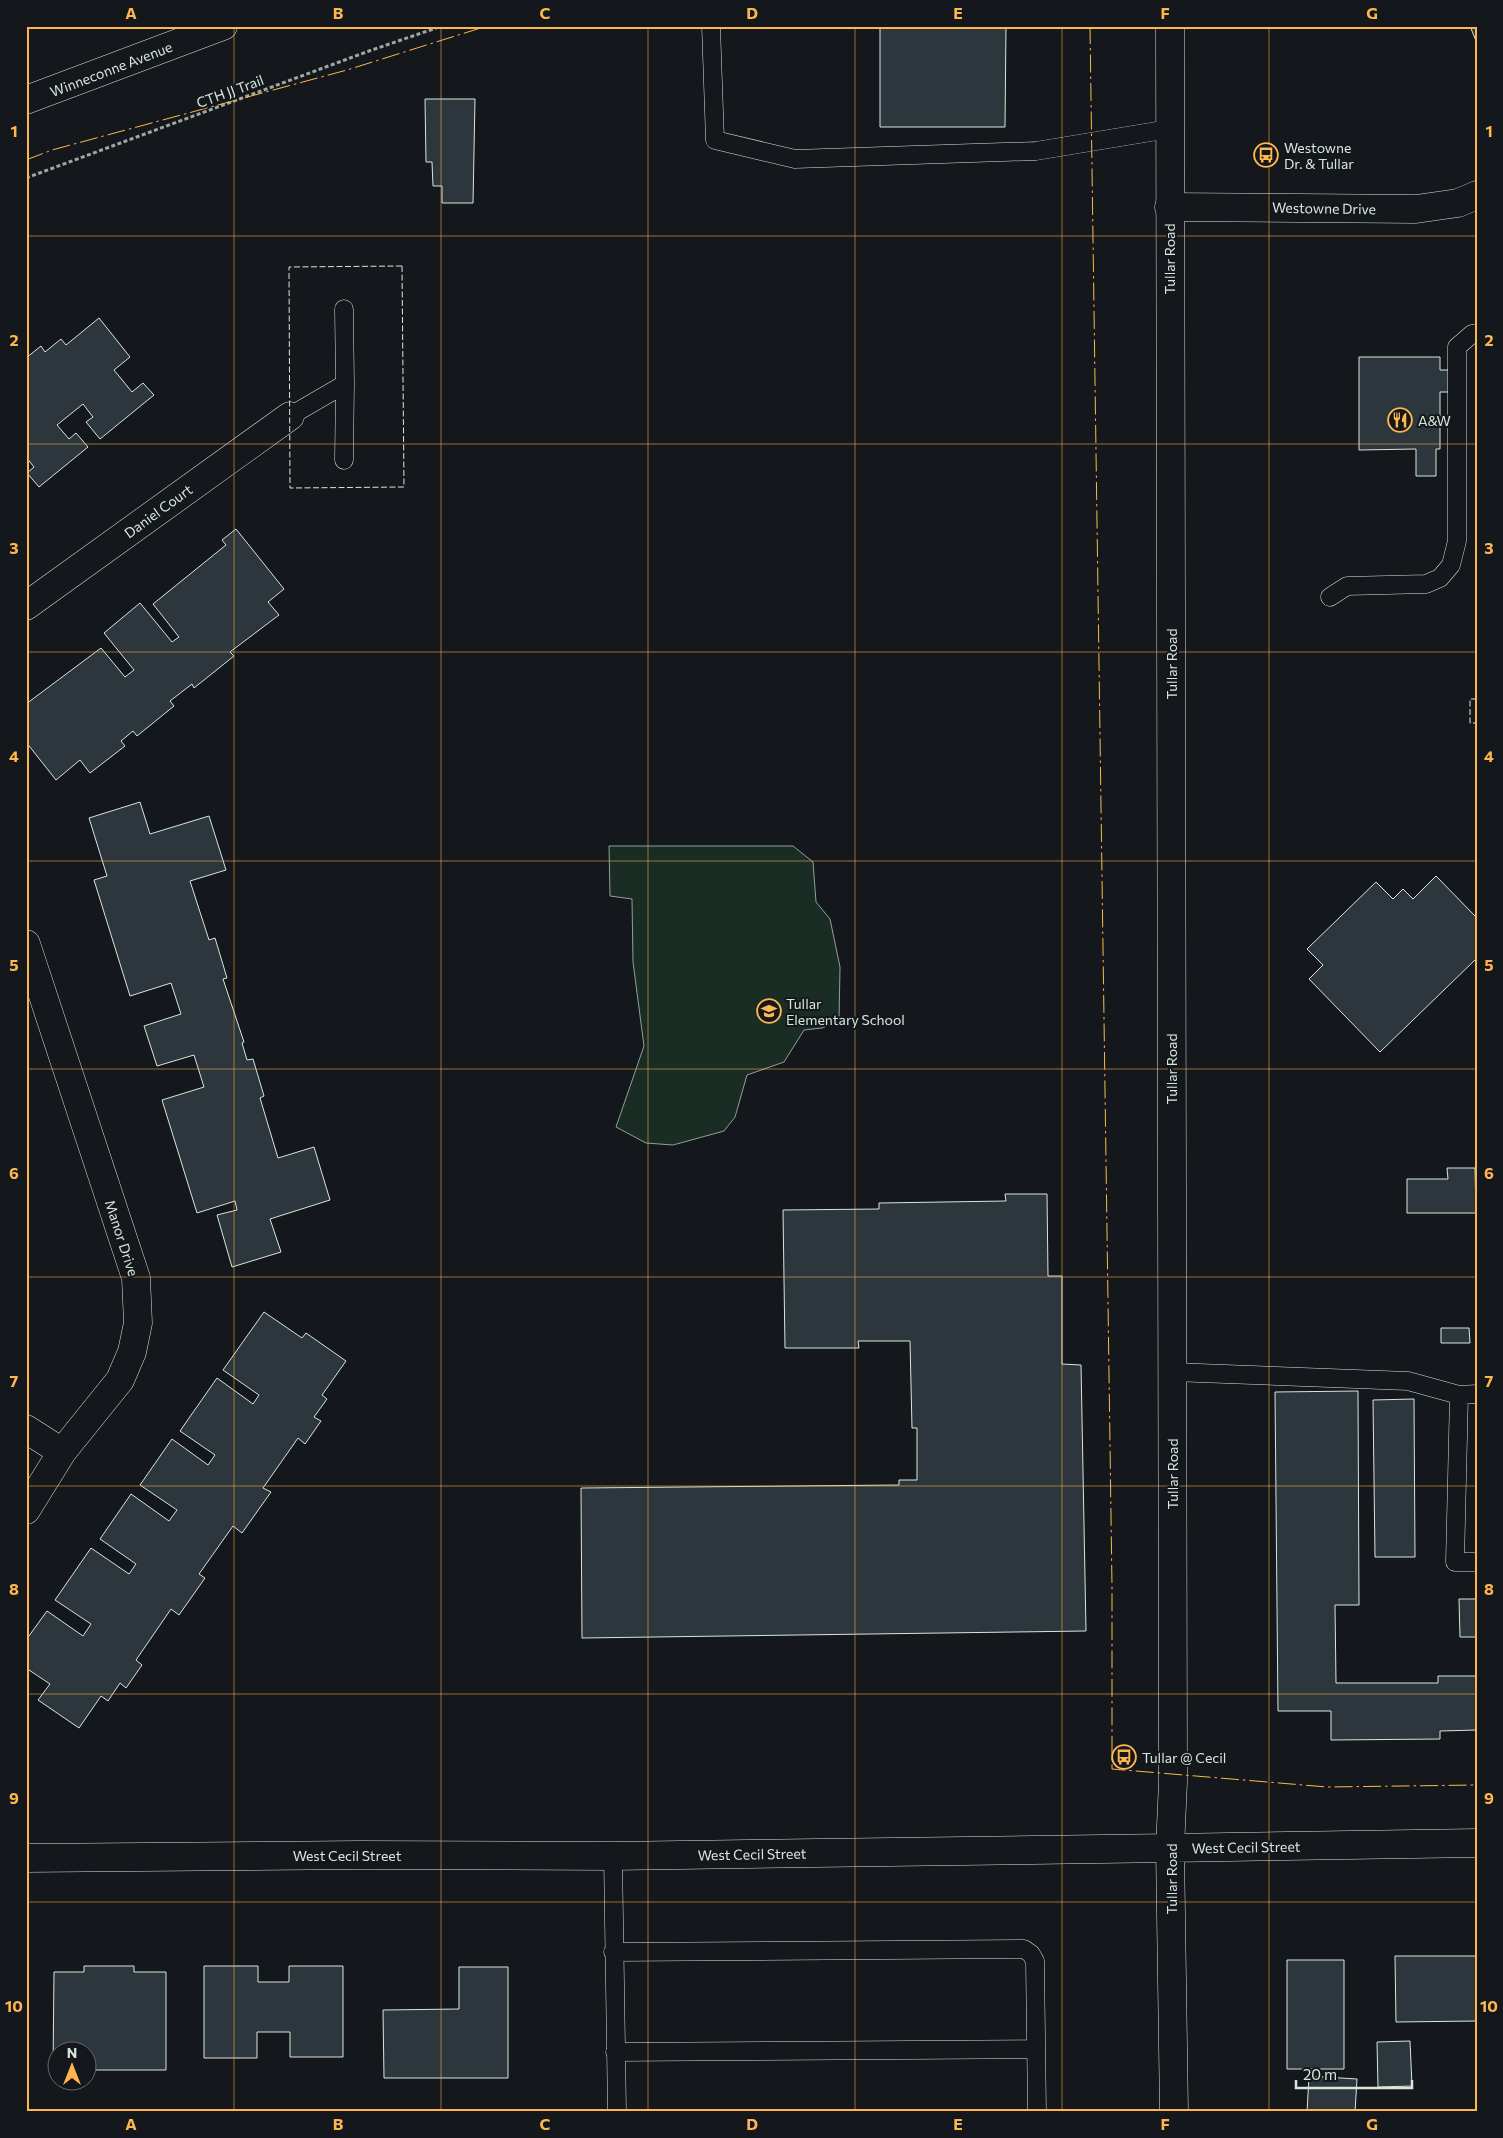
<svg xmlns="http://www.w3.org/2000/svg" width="1503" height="2138" viewBox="0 0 1503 2138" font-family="Commissioner,sans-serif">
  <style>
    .green { fill: #1a2d24; stroke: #939e99 }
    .building { fill: #2c363c; stroke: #d8e6dc }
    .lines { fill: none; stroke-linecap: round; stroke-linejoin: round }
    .service-casing { stroke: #d8e6dc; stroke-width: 19 }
    .minor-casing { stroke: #d8e6dc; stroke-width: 29 }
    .secondary-casing { stroke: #d8e6dc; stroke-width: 29 }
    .path { stroke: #9da8a2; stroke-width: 3; stroke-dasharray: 4 2.5; stroke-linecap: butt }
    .service { stroke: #14181c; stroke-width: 18 }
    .minor { stroke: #14181c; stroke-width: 28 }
    .secondary { stroke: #14181c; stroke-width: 28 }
    .fence { stroke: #d8e6dc; stroke-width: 1; stroke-dasharray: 6 2.5; stroke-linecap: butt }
    .power { stroke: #ffb74d; stroke-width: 1; stroke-dasharray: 18 4 2.5 4; stroke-linecap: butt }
    .grid { fill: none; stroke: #ffb74d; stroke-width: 1; stroke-opacity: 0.55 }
    .labels { text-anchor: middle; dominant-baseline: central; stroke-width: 4; stroke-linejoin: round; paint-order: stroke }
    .street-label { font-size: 14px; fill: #d8e6dc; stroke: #14181c }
    .poi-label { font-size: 14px; fill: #d8e6dc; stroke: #14181c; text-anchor: start }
    .neatline { fill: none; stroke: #ffb74d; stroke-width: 2 }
    .grid-label { font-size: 16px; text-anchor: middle; font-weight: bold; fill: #ffb74d }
  </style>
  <rect width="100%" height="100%" fill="#14181c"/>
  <path class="green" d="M609 846H793L813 862 816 902 830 919 840 967 839 1021 822 1028 804 1030 784 1062 747 1075 735 1117 724 1131 673 1145 646 1143 616 1127 644 1046 633 962 632 899 610 896Z"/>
  <path class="building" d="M880 26H1006L1005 127H880Z
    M1470 26H1477V40L1476 41Z
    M425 99H475L473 203H442V186H433L432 162H426Z
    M99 318 130 357 114 370 132 392 143 383 154 395 100 439 86 422 93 417 83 404 57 425 69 439 76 433 88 447 39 487 27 473 34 467 26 457V358L41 346 45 352 61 339 66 345Z
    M1359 357H1440V370H1453V392H1440V449H1436V476H1416V449L1359 450Z
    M236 529 284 589 268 602 279 615 230 652 234 656 194 688 192 684 170 701 174 706 137 736 133 731 121 741 125 746 90 773 80 760 56 780 26 742V704L101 648 125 677 134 670 104 633 140 603 172 642 179 637 153 604 226 545 222 540Z
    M140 802 150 834 209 816 226 870 190 881 209 940 215 938 227 978 223 979 244 1042 242 1043 247 1060 253 1059 264 1096 260 1098 278 1158 314 1147 330 1200 270 1219 281 1252 232 1267 217 1215 237 1210 235 1201 197 1213 162 1100 204 1087 194 1055 157 1066 144 1026 181 1014 171 983 130 996 94 880 107 876 89 818Z
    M1436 876 1477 918V958L1380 1052 1309 979 1323 965 1307 949 1376 882 1393 899 1403 889 1413 899Z
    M1447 1168H1475L1476 1213H1407V1179H1448Z
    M1005 1194H1047L1048 1276H1062V1364L1081 1365 1086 1631 582 1638 581 1488 899 1485V1480H917V1428H912L910 1341H858L859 1348H785L783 1210 879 1209V1203L1006 1201Z
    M264 1312 302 1338 306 1333 346 1361 322 1395 327 1399 314 1417 321 1421 305 1444 298 1438 263 1488 271 1492 242 1533 233 1526 199 1574 205 1578 179 1615 171 1609 136 1660 142 1665 126 1688 120 1683 108 1701 101 1696 79 1728 38 1700 50 1684 26 1668V1640L47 1611 83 1636 91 1624 55 1600 91 1548 129 1574 136 1564 100 1539 131 1494 169 1521 177 1510 140 1485 172 1439 208 1465 215 1455 180 1431 217 1378 253 1404 259 1395 223 1370Z
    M1441 1328H1469L1470 1343H1441Z
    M1358 1391 1359 1605H1335L1336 1683H1438V1676H1477V1730L1440 1731V1739L1331 1740V1711H1278L1275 1392Z
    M1414 1399 1415 1557H1375L1373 1400Z
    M1459 1599H1477V1637H1460Z
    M1395 1956H1477V2021L1396 2022Z
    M1287 1960H1344V2069H1287Z
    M84 1966H134V1972H166V2070H88V2050H58V2070H53L54 1972H84Z
    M204 1966H258V1982H289V1966H343V2057H290V2032H257V2058H204Z
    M459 1967H508V2078H384L383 2010 459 2009Z
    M1410 2041 1412 2086 1378 2087 1377 2042Z
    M1309 2076 1357 2079 1355 2112H1307Z"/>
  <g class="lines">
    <g class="service-casing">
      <path id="service" d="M711 26 715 140 795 159 1036 151 1169 129
        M290 416 345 384 344 309
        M344 460 345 384
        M1330 597 1347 586 1426 584 1440 578 1451 565 1457 541V347L1472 334 1477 333
        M1172 1372 1408 1381 1459 1395 1477 1394
        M1459 1395 1455 1562H1477
        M613 1856 617 2112
        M613 1952 1024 1949 1031 1954 1035 1961 1037 2112
        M615 2052 1036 2049"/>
    </g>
    <g class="minor-casing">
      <path id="minor" d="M1169 207 1416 209 1458 203 1477 195
        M26 606 290 416
        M26 944 136 1278 138 1323 132 1352 120 1380 62 1452 26 1510
        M26 1429 62 1452
        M26 1858 359 1855 613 1856 1170 1848"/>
    </g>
    <g class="secondary-casing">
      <path id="secondary" d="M1170 26 1173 1782 1170 1848 1174 2112
        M26 100 223 26
        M1170 1848 1477 1843"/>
    </g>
    <path class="path" d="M26 178 369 51 442 26"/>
    <use href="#service" class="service"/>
    <use href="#minor" class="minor"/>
    <use href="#secondary" class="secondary"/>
    <path class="fence" d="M402 266 404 487 290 488 289 267Z
      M1477 699H1470V723H1477"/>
    <path class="power" d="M1090 26 1112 1586V1769L1327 1787 1477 1785
      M26 160 52 150 347 70 487 26"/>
  </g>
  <path class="grid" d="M234 26V2112M441 26V2112M648 26V2112M855 26V2112M1062 26V2112M1269 26V2112M26 236H1477M26 444H1477M26 652H1477M26 861H1477M26 1069H1477M26 1277H1477M26 1486H1477M26 1694H1477M26 1902H1477"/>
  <defs>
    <g id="bus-ring" transform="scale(1.25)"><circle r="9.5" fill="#14181c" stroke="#ffb74d" stroke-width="1.5"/><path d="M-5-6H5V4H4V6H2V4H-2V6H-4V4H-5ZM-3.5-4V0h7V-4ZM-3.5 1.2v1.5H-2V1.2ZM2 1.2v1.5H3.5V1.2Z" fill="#ffb74d"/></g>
    <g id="restaurant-ring" transform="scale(1.25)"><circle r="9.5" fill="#14181c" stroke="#ffb74d" stroke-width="1.5"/><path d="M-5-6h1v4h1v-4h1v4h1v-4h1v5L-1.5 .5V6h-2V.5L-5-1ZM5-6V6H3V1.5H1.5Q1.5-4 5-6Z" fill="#ffb74d"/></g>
    <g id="school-ring" transform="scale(1.25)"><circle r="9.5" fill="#14181c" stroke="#ffb74d" stroke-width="1.5"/><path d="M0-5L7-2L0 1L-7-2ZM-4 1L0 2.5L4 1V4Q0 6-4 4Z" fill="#ffb74d"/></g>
  </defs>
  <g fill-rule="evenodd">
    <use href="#bus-ring" x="1266" y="155"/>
    <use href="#restaurant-ring" x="1400" y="420"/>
    <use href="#school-ring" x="769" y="1011"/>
    <use href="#bus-ring" x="1124" y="1757"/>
  </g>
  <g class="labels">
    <g class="street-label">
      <text transform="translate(111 69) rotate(-21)">Winneconne Avenue</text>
      <text transform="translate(230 91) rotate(-20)">CTH JJ Trail</text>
      <text transform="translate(1324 208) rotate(1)">Westowne Drive</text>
      <text transform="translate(1169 259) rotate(-90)">Tullar Road</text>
      <text transform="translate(158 511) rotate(-36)">Daniel Court</text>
      <text transform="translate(1171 664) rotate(-90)">Tullar Road</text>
      <text transform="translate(1171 1069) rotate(-90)">Tullar Road</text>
      <text transform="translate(122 1238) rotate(72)">Manor Drive</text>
      <text transform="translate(1172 1474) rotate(-90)">Tullar Road</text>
      <text transform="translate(1246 1847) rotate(-1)">West Cecil Street</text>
      <text transform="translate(752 1854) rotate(-1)">West Cecil Street</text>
      <text x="347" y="1855">West Cecil Street</text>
      <text transform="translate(1171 1879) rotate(-90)">Tullar Road</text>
    </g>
    <g class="poi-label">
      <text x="1284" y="147">Westowne<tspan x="1284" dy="16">Dr. &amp; Tullar</tspan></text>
      <text x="1418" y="420">A&amp;W</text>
      <text x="786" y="1003">Tullar<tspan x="786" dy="16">Elementary School</tspan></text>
      <text x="1142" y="1757">Tullar @ Cecil</text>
    </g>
  </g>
  <rect width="1503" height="2138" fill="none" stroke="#14181c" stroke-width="55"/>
  <g transform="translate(72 2066)"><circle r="24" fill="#14181c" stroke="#626a69"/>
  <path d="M0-4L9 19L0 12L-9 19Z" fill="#ffb74d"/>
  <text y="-8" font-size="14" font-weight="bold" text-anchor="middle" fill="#d8e6dc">N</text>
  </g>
  <path d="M1296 2080v8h116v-8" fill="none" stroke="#d8e6dc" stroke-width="2.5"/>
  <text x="1303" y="2080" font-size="15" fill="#d8e6dc" stroke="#14181c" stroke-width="4" paint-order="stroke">20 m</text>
  <rect x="28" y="28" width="1448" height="2082" class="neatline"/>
  <g class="grid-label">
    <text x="131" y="19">A</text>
    <text x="338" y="19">B</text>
    <text x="545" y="19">C</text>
    <text x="752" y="19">D</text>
    <text x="958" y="19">E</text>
    <text x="1165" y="19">F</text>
    <text x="1372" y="19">G</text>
    <text x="14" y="137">1</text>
    <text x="1489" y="137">1</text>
    <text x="14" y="346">2</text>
    <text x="1489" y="346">2</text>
    <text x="14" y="554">3</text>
    <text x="1489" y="554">3</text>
    <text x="14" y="762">4</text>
    <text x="1489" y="762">4</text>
    <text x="14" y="971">5</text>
    <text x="1489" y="971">5</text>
    <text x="14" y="1179">6</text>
    <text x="1489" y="1179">6</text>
    <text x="14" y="1387">7</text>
    <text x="1489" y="1387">7</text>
    <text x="14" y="1595">8</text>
    <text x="1489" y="1595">8</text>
    <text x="14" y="1804">9</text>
    <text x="1489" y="1804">9</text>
    <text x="14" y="2012">10</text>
    <text x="1489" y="2012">10</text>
    <text x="131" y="2130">A</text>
    <text x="338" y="2130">B</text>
    <text x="545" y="2130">C</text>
    <text x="752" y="2130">D</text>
    <text x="958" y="2130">E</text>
    <text x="1165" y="2130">F</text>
    <text x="1372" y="2130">G</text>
  </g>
</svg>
